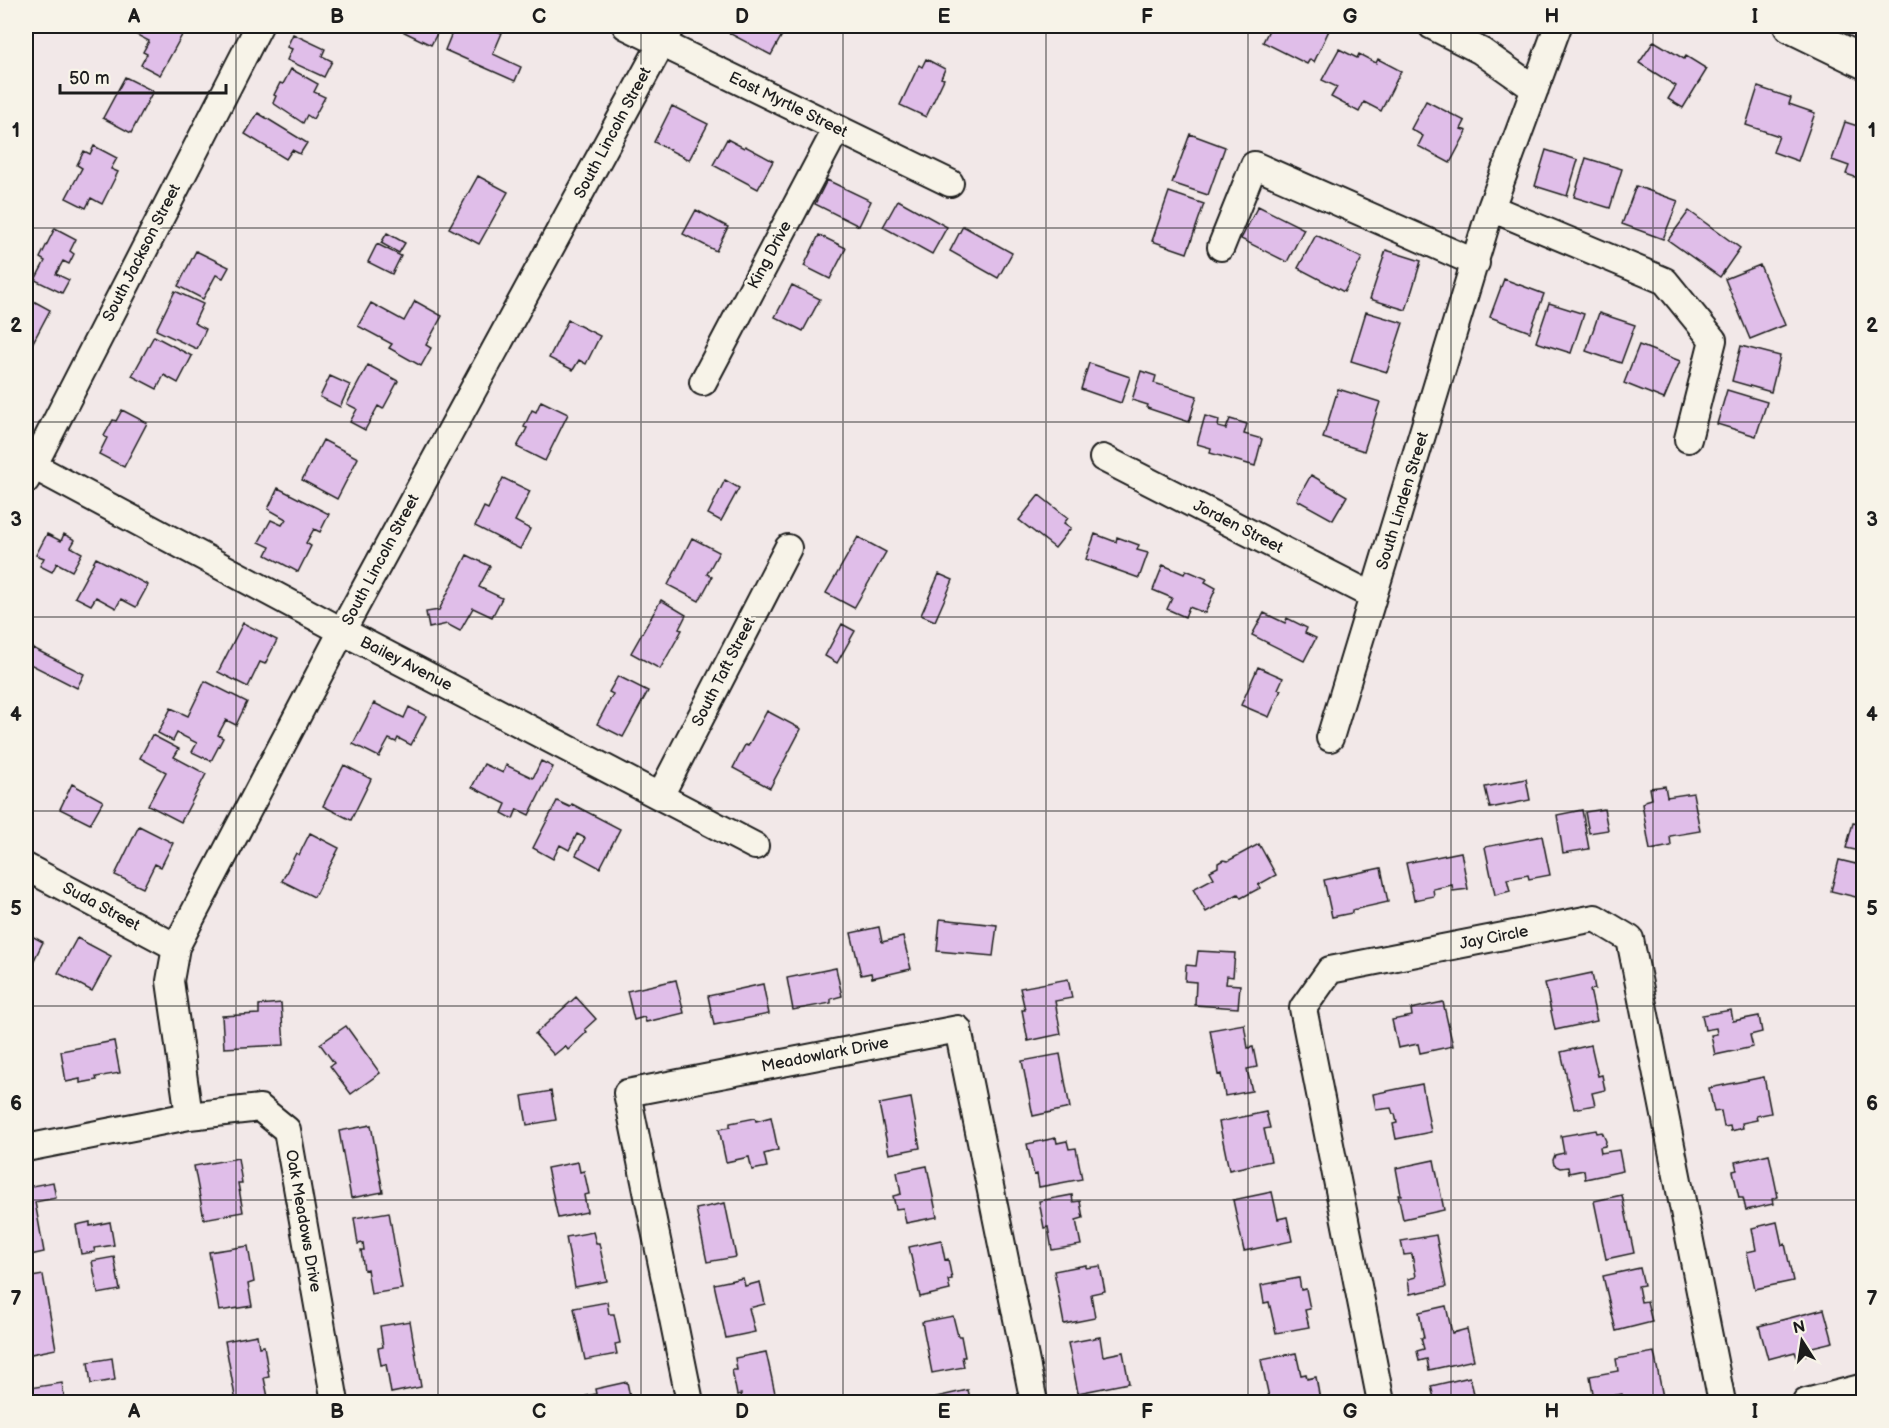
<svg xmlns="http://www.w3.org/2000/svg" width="1889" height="1428" viewBox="0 0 1889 1428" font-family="'Balsamiq Sans',sans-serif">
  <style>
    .building { fill: #e0bee9; stroke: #1c1c1c; stroke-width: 1.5 }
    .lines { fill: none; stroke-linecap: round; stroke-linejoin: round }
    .minor-casing { stroke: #1c1c1c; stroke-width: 30 }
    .tertiary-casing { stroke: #1c1c1c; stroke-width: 36 }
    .minor { stroke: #f7f3e8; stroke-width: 26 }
    .tertiary { stroke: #f7f3e8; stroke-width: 32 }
    .grid { fill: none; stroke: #1c1c1c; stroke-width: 1.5; stroke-opacity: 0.55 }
    .labels { text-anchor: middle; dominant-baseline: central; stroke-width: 6; stroke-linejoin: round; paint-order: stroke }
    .street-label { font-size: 16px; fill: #1c1c1c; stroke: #f7f3e8 }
    .neatline { fill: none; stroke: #1c1c1c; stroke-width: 2 }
    .grid-label { font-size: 20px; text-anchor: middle; font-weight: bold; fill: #1c1c1c }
  </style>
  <rect width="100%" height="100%" fill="#f2e8e8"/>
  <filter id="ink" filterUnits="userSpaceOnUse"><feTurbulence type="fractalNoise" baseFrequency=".0167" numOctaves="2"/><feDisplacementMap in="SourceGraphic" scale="12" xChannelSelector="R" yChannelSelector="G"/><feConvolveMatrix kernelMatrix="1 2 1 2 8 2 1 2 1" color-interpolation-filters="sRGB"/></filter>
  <g filter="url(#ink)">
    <path class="building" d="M139 26H187L160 75 141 65 147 54 143 52 149 41 135 34Z
      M392 26H441L431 45Z
      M468 26H485L502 33 493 54 521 67 515 81 445 50 454 28 465 33Z
      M728 26H787L771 55 725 31Z
      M1271 26H1300L1298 30 1300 31 1303 26H1331L1314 62 1310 59 1307 64 1263 42Z
      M293 34 325 49 322 56 332 61 324 77 287 60 292 49 287 47Z
      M1654 41 1684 59 1686 56 1707 69 1683 108 1668 99 1676 86 1639 63Z
      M1339 49 1357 58 1359 54 1376 63 1378 59 1401 71 1381 111 1364 102 1359 112 1331 97 1337 87 1322 80Z
      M926 59 945 69 941 78 944 79 926 117 900 105 919 65 922 67Z
      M291 69 318 84 314 92 325 97 313 119 307 115 303 123 273 103 276 96 274 95 280 83 283 84Z
      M125 77 153 91 131 133 103 118Z
      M1758 87 1791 98 1789 104 1815 113 1798 161 1773 152 1779 136 1746 125Z
      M1426 101 1465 121 1461 129 1467 131 1450 163 1418 146 1423 136 1411 129Z
      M672 106 708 124 689 160 654 142Z
      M258 113 307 143 300 154 292 150 286 159 245 134Z
      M1845 122 1864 128V169H1861L1858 178 1846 174 1849 166 1832 160Z
      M1190 134 1225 147 1208 195 1172 183Z
      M727 139 744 148 745 146 773 161 758 189 713 165Z
      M94 146 117 158 111 169 118 172 102 204 91 198 86 208 66 198 82 168 77 165 84 151 90 154Z
      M1546 150 1578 160 1567 196 1535 186Z
      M1586 158 1622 169 1610 208 1574 197Z
      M478 176 508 192 479 244 449 228Z
      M827 180 871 201 859 226 815 204Z
      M1636 186 1678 201 1663 239 1622 224Z
      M1169 192 1204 204 1187 253 1152 241Z
      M898 200 947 227 932 254 883 227Z
      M1258 206 1304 229 1287 262 1241 239Z
      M696 210 728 227 716 251 683 234Z
      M1689 211 1740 248 1720 277 1668 240Z
      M963 226 1012 253 998 278 950 251Z
      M55 228 76 239 70 251 74 254 69 264 63 261 56 274 69 280 62 293 35 280 45 261 40 258Z
      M387 233 405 243 399 253 381 243Z
      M819 235 846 248 830 279 804 266Z
      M1316 235 1362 258 1344 292 1298 268Z
      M377 244 401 256 392 274 368 262Z
      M1386 250 1421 261 1406 310 1370 299Z
      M196 251 229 267 223 278 216 275 203 299 178 286Z
      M1760 265 1785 325 1750 339 1725 279Z
      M1504 279 1544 294 1530 332 1490 317Z
      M792 285 820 299 803 331 775 317Z
      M175 291 203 304 194 323 206 329 197 349 156 330Z
      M26 297 50 310 31 346 26 343Z
      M415 301 442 316 426 345 431 348 421 366 389 348 392 344 358 326 371 303 404 321Z
      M1549 303 1584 314 1571 353 1536 342Z
      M1366 312 1403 323 1387 372 1351 361Z
      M1599 313 1635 325 1621 363 1586 351Z
      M568 320 600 336 586 364 579 360 573 370 549 358Z
      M154 336 192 356 178 383 164 375 157 389 132 376Z
      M1639 345 1680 361 1664 399 1624 383Z
      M1741 346 1780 356 1771 392 1732 381Z
      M1089 363 1130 377 1121 403 1081 389Z
      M368 365 398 381 383 409 378 406 365 430 350 422 357 409 347 404Z
      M1141 371 1156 376 1154 383 1197 396 1189 422 1147 408 1148 405 1132 400Z
      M330 376 350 385 340 407 320 397Z
      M1338 389 1380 402 1364 451 1323 438Z
      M1727 390 1767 402 1756 436 1717 424Z
      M541 401 568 414 545 461 517 447 527 428 524 427 532 410 536 412Z
      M122 410 147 423 124 467 99 454 107 438 104 436 113 420 116 421Z
      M1205 416 1219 420 1218 427 1226 429 1230 419 1247 424 1244 434 1262 439 1255 466 1210 453 1211 448 1197 444Z
      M323 440 358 458 337 499 302 480Z
      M1311 475 1347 496 1333 520 1297 500Z
      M503 478 530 491 515 521 530 529 520 549 475 526 484 507 488 509Z
      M725 480 739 488 721 521 708 514Z
      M278 488 329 514 320 532 314 529 306 543 311 546 298 572 266 555 270 547 259 542 271 520 282 525 286 519 268 509Z
      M1039 495 1068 518 1064 523 1071 528 1055 548 1019 520Z
      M47 534 61 541 64 534 75 540 71 547 82 553 72 571 57 563 52 572 40 566 44 558 36 555Z
      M1095 534 1116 542 1117 537 1139 545 1137 550 1148 553 1139 578 1086 559Z
      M858 537 886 552 854 608 826 593Z
      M692 538 719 552 707 574 712 577 699 601 668 585Z
      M467 555 490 566 479 587 502 598 492 617 473 608 460 631 447 624 429 628 426 612 439 610Z
      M96 558 148 585 136 607 121 599 116 608 96 597 91 605 75 597Z
      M1163 565 1184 574 1186 570 1207 579 1205 582 1216 588 1205 613 1189 607 1185 617 1167 609 1172 598 1153 590Z
      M939 574 953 580 935 621 921 615Z
      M661 600 686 615 679 629 682 630 660 669 631 653Z
      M1264 613 1285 623 1287 618 1307 628 1305 633 1316 638 1304 661 1252 635Z
      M243 623 277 640 265 664 260 662 248 687 218 672Z
      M842 624 855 631 837 663 825 656Z
      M33 648 84 674 77 688 26 662Z
      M1258 667 1283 678 1278 689 1281 690 1269 717 1241 705Z
      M618 676 648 691 623 737 597 724 613 694 609 692Z
      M205 681 247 702 236 725 226 720 218 735 223 738 211 761 192 752 197 743 177 733 173 741 158 733 171 708 188 716Z
      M374 703 404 718 409 707 426 716 411 745 398 738 396 742 389 739 379 757 353 744Z
      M767 711 801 729 770 788 733 768 745 745 748 746Z
      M152 735 179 749 174 757 206 774 181 822 148 805 166 772 140 758Z
      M541 761 553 767 529 815 517 809 513 819 502 813 506 804 472 787 484 764 503 773 506 765 533 778Z
      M344 765 371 779 351 820 323 806Z
      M1526 779 1530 800 1490 808 1485 787Z
      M72 784 103 801 90 824 60 809Z
      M1665 786 1667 797 1693 793 1700 831 1670 836 1671 846 1650 850 1642 804 1645 801 1652 799 1650 788Z
      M557 801 570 807 572 804 620 829 600 868 576 855 585 838 577 834 569 850 560 845 553 859 533 848Z
      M1604 809 1608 830 1589 833 1585 812Z
      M1582 810 1589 849 1563 853 1557 815Z
      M1853 823 1864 825V899L1831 891 1839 860 1856 864 1860 851 1846 848Z
      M139 826 173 843 161 867 155 864 143 888 115 875Z
      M310 833 339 848 314 897 282 881 296 853 299 855Z
      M1542 836 1550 875 1529 879 1528 875 1507 879 1510 891 1495 895 1485 847Z
      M1259 844 1276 875 1258 885 1260 888 1241 898 1238 894 1206 912 1193 889 1214 878 1210 871 1218 867V863L1223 860 1228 861Z
      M1461 852 1468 889 1453 891 1452 885 1433 889 1434 896 1414 900 1406 863Z
      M1381 868 1388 902 1352 910V913L1332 917 1324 880Z
      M940 919 997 925 993 956 937 951Z
      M26 927 28 928 26 933 43 942 27 974 26 973Z
      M879 927 882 942 903 937 911 969 872 978 871 973 861 975 851 933Z
      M77 938 111 956 92 991 58 973Z
      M1198 951 1235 953 1233 977 1227 976 1226 984 1240 985 1238 1008 1195 1005 1196 982 1185 981 1186 965 1196 966Z
      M836 968 842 996 831 999V1003L793 1010 787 978Z
      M1592 973 1595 989 1590 990 1597 1021 1555 1030 1545 983Z
      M1068 979 1072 998 1055 1001 1061 1034 1028 1041 1022 1010H1025L1020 988Z
      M676 980 684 1013 646 1022 644 1017 634 1020 627 991Z
      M763 984 769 1014 714 1025 708 996Z
      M576 997 596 1019 585 1029 587 1032 568 1050 565 1046 554 1055 535 1034Z
      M1443 1002 1453 1046 1420 1053 1418 1044 1398 1048 1392 1020 1412 1016 1411 1009Z
      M281 1003 284 1045 224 1048 222 1016 259 1014V1005Z
      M1731 1010 1733 1021 1759 1016 1762 1032 1750 1035 1753 1047 1715 1055 1711 1035 1717 1034 1716 1028 1705 1030 1702 1015Z
      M1244 1024 1248 1048 1253 1047 1257 1067 1247 1069 1252 1091 1225 1096 1221 1074 1218 1075 1210 1030Z
      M346 1026 380 1073 351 1094 330 1066 334 1063 320 1044Z
      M114 1041 120 1073 96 1077 97 1080 80 1083V1079L66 1082 61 1051Z
      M1591 1045 1598 1076 1602 1075 1605 1090 1592 1093 1595 1105 1574 1109 1561 1052Z
      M1060 1054 1070 1108 1033 1116 1022 1061Z
      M1764 1077 1771 1113 1756 1116 1757 1120 1742 1123 1743 1128 1731 1131 1730 1126 1724 1127 1721 1111 1714 1112 1709 1088Z
      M1422 1084 1431 1132 1396 1139 1393 1124 1397 1123 1395 1114H1393L1391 1108 1376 1110 1373 1094Z
      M551 1091 556 1120 527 1125 522 1096Z
      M911 1098 920 1148 889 1154 879 1104Z
      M1266 1112 1270 1128 1264 1129 1271 1161 1229 1170 1219 1122Z
      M771 1117 778 1150 764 1154 767 1167 752 1170 749 1157 726 1162 719 1129 730 1127V1123L755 1118 756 1121Z
      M371 1125 383 1192 351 1198 339 1131Z
      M1596 1130 1597 1133 1602 1132 1606 1141 1605 1146 1600 1147 1601 1153 1619 1150 1623 1171 1585 1179 1584 1170 1569 1173 1568 1167 1560 1168 1554 1165 1553 1160 1555 1155 1564 1153 1561 1136Z
      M1056 1138 1057 1143 1067 1141 1069 1149 1076 1148 1082 1179 1039 1187 1037 1174 1034 1175 1027 1144Z
      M1769 1154 1778 1197 1772 1199 1773 1204 1746 1210 1743 1198H1739L1733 1171 1737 1170 1735 1162Z
      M238 1158 242 1183H238L243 1212 204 1219 194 1166Z
      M1434 1160 1444 1210 1403 1219 1398 1195H1401L1396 1168Z
      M578 1162 580 1172 584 1171 589 1194 584 1195 587 1212 558 1218 547 1168Z
      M927 1166 937 1217 906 1223 903 1208 896 1209 893 1196 901 1194 897 1172Z
      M53 1182 56 1198 35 1202 44 1252 26 1256V1187Z
      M1272 1192 1278 1219 1287 1217 1292 1241 1244 1251 1233 1200Z
      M1072 1195 1073 1202 1080 1201 1083 1218 1076 1220 1081 1245 1052 1250 1048 1227 1044 1228 1039 1201Z
      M1622 1195 1634 1253 1606 1259 1594 1201Z
      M725 1203 736 1257 707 1262 696 1209Z
      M389 1212 402 1289 371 1294 367 1269 364 1270 361 1250H364L363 1243 358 1244 354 1218Z
      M90 1222V1226L110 1222 114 1245 94 1248 95 1252 81 1254 76 1225Z
      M1777 1222 1782 1245 1785 1244 1793 1281 1755 1289 1747 1252 1756 1250 1752 1228Z
      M593 1232 596 1243H599L607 1281 575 1287 566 1237Z
      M1436 1235 1446 1287 1410 1294 1408 1279 1416 1277 1412 1254 1404 1255 1401 1241Z
      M941 1240 945 1260 948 1259 952 1279 948 1280 950 1290 920 1297 909 1247Z
      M248 1246 254 1282 248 1284 252 1306 219 1311 209 1252Z
      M114 1257 120 1290 98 1294 92 1261Z
      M1086 1265V1268L1100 1266 1105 1291 1091 1294 1095 1318 1064 1324 1054 1271Z
      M1640 1268 1644 1285 1638 1286 1641 1302 1647 1301 1652 1322 1616 1331 1603 1276Z
      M43 1275 56 1349 26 1355V1278Z
      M743 1278 745 1286 760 1282 765 1304 749 1308 755 1332 726 1338 714 1284Z
      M1299 1278 1301 1290 1306 1289 1310 1309 1305 1310 1309 1327 1276 1333 1269 1302 1264 1303 1261 1285Z
      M607 1302 609 1314H614L620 1343 615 1344 617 1354 585 1360 574 1308Z
      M1446 1306 1452 1333 1467 1329 1474 1360 1429 1370 1427 1359 1419 1361 1417 1351 1424 1349 1421 1338H1424L1419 1312Z
      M1824 1309 1833 1342 1812 1347 1814 1353 1797 1357 1795 1352 1768 1359 1759 1326Z
      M953 1316 958 1336H961L965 1357H962L964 1367 932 1373 922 1322Z
      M410 1321 421 1387 391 1393 386 1364 381 1365 378 1348 383 1347 380 1326Z
      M257 1335 259 1347 264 1346 269 1377 264 1378 269 1402H236L225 1341Z
      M1100 1337 1103 1356 1123 1352 1129 1383 1078 1393 1068 1343Z
      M766 1352 777 1402H742L741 1394 737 1395 732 1370H737L735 1358Z
      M1654 1352 1663 1397 1635 1402H1624L1622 1394 1594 1399 1590 1376 1618 1371 1616 1359Z
      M1296 1353 1301 1375 1306 1374 1307 1379 1316 1377 1320 1400 1309 1402H1290V1400L1270 1402 1261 1360Z
      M112 1358 115 1380 91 1384 88 1362Z
      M1470 1377 1476 1402H1435L1431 1386Z
      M627 1382 631 1402H587L586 1396 596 1394 595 1389Z
      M62 1383 65 1402H32L29 1388Z
      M968 1390 971 1402H937L936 1397Z"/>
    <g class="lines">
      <g class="minor-casing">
        <path id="minor" d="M626 26 950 183
          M1432 26 1481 51 1535 89
          M1491 208 1665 281 1713 340 1688 439
          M1221 247 1254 165 1476 263
          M703 382 837 128
          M1103 458 1373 596
          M26 462 342 631 755 846
          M26 480 259 26
          M1330 738 1491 208 1558 26
          M660 796 788 548
          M26 867 176 947
          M189 1116 170 981 176 947 342 631 671 26
          M26 1148 189 1116 260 1108 287 1130 335 1402
          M690 1402 627 1093 958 1029 1034 1402
          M1381 1402 1303 1008 1330 970 1595 918 1630 939 1722 1402
          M1806 1402 1864 1387"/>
      </g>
      <g class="tertiary-casing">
        <path id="tertiary" d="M1790 26 1864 62"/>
      </g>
      <use href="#minor" class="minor"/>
      <use href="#tertiary" class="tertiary"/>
    </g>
  </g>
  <path class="grid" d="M236 26V1402M438 26V1402M641 26V1402M843 26V1402M1046 26V1402M1248 26V1402M1451 26V1402M1653 26V1402M26 228H1864M26 422H1864M26 617H1864M26 811H1864M26 1006H1864M26 1200H1864"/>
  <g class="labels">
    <g class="street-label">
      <text transform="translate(788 105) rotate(26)">East Myrtle Street</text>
      <text transform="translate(613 133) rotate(-62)">South Lincoln Street</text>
      <text transform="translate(142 253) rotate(-63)">South Jackson Street</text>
      <text transform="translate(770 255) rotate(-62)">King Drive</text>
      <text transform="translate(1403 501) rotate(-73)">South Linden Street</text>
      <text transform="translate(1238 527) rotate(27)">Jorden Street</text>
      <text transform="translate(381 560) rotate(-62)">South Lincoln Street</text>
      <text transform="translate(406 664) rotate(27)">Bailey Avenue</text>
      <text transform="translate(724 672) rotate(-63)">South Taft Street</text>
      <text transform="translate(101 907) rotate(28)">Suda Street</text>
      <text transform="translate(1494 938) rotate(-11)">Jay Circle</text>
      <text transform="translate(825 1055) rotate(-11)">Meadowlark Drive</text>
      <text transform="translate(303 1221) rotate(80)">Oak Meadows Drive</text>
    </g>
  </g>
  <rect width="1889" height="1428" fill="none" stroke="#f7f3e8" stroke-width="66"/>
  <g transform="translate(1802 1341) rotate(348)" stroke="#f7f3e8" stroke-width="4.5" paint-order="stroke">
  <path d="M0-4.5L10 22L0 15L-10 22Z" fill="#1c1c1c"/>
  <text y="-9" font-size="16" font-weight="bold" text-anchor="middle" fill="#1c1c1c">N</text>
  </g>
  <path d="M60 84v9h166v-9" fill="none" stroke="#1c1c1c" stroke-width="3"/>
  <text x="69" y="84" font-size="18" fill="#1c1c1c" stroke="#f7f3e8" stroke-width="4.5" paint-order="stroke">50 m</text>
  <rect x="33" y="33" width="1823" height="1362" class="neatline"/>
  <g class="grid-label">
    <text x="134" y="23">A</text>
    <text x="337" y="23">B</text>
    <text x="539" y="23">C</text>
    <text x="742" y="23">D</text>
    <text x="944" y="23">E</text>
    <text x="1147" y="23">F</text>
    <text x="1350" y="23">G</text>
    <text x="1552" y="23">H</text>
    <text x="1755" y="23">I</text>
    <text x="16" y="137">1</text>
    <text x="1872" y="137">1</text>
    <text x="16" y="332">2</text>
    <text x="1872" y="332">2</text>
    <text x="16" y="526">3</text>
    <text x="1872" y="526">3</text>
    <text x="16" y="721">4</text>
    <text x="1872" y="721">4</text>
    <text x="16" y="915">5</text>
    <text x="1872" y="915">5</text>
    <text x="16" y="1110">6</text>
    <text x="1872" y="1110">6</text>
    <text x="16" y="1305">7</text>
    <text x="1872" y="1305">7</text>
    <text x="134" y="1418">A</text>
    <text x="337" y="1418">B</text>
    <text x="539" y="1418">C</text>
    <text x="742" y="1418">D</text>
    <text x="944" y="1418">E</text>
    <text x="1147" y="1418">F</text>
    <text x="1350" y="1418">G</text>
    <text x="1552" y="1418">H</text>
    <text x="1755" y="1418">I</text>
  </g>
</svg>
